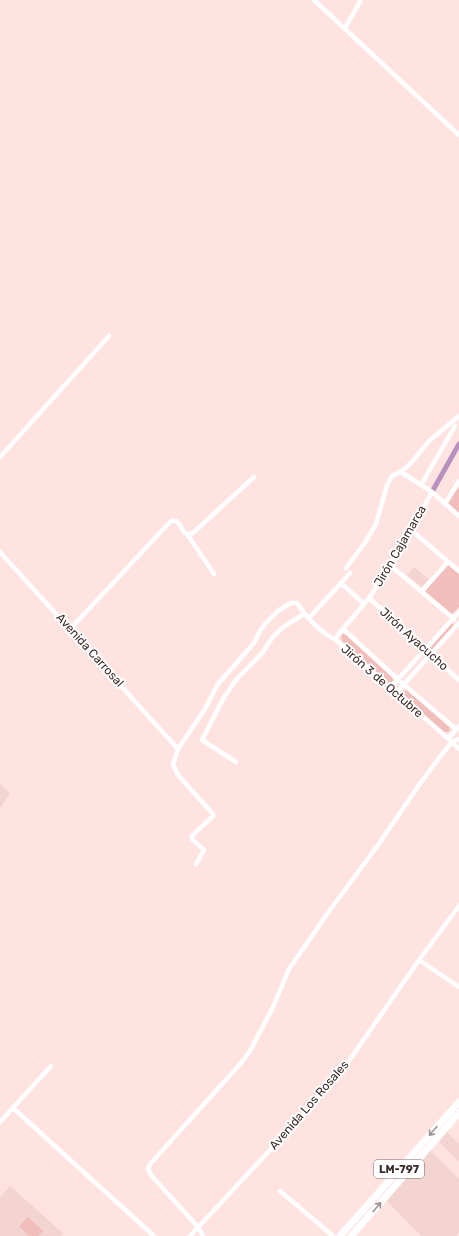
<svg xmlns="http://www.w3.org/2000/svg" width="459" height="1236" viewBox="0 0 459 1236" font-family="Rubik,sans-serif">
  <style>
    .built { fill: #f4d4d1 }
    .green { fill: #f2bebb }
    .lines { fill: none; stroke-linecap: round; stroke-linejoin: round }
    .canal { stroke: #ba90bf; stroke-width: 5 }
    .minor { stroke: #fff; stroke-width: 4.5 }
    .primary { stroke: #fff; stroke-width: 7 }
    .oneway { stroke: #9d9494 }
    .labels { text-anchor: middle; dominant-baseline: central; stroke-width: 4; stroke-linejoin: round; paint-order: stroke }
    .shield { fill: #fff; stroke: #766a68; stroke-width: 1 }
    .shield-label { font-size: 11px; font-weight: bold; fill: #3b2a28 }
    .street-label { font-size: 12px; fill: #3b2a28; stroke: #fff }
  </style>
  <rect width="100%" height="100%" fill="#fee3e1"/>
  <path class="built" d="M414 567 429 579 422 587 407 575Z
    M0 783 10 794 0 808Z
    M446 1131 459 1144V1162L438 1141Z
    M430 1150 459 1179V1233L457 1236H421L387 1201Z
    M10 1186 63 1233 61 1236H0V1197Z"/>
  <path class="green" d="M459 487V513L449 504 448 502Z
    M448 565 459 574V607L452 614 425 591Z
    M452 623 454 625 432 650 430 648Z
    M342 634 346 635 392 677 393 680 391 683H389L343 642 341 638Z
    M407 690 449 727 450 730 448 732H444L406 699 404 695 403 692Z
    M28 1217 43 1231 38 1236H29L19 1226Z"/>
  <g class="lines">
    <path class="canal" d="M432 492 459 444"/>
    <path class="minor" d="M314 0 459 135
      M345 28 361 0
      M0 457 109 336
      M401 472 432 492 459 516
      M421 485 455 426
      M445 504 459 481
      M411 530 459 571
      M187 534 214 574
      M0 552 178 749
      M391 566 454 619
      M346 568 364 544 376 524 387 485 392 476 402 471 412 462 429 441 459 416
      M341 583 364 604
      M422 591 448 562
      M369 598 459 680
      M309 618 350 573
      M70 629 171 521H177L185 533 187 534 193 533 254 477
      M343 629 403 684 456 729
      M337 636 369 598 391 566 432 492
      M390 688 459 612
      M396 693 459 623
      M449 738 459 726
      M236 762 202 740 223 699 236 680 263 652 272 638 282 628 304 614
      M196 864 204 850 192 839V836L213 816V814L178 775 173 764 176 756 178 749 205 709 218 684 254 643 260 631 265 624 279 610 291 603H297C307 618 320 632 336 640L452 742 459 749
      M419 960 459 987
      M13 1108 154 1236
      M0 1122 51 1066
      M280 1191 333 1236
      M190 1236 337 1078 419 960 459 906
      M203 1236 198 1227 151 1175 148 1168 151 1163 241 1063 250 1051 273 1007 289 969 330 910 378 845 419 785 442 754 452 742 459 739"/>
    <path class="primary" d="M340 1236 459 1102
      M351 1236 459 1113"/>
  </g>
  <defs><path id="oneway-shaft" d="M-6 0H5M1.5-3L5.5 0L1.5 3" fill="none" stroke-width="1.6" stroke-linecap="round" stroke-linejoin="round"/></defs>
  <g class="oneway">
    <use href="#oneway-shaft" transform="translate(433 1131) rotate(131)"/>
    <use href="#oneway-shaft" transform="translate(377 1207) rotate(-49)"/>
  </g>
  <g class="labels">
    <rect class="shield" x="374" y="1160" width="50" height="18" rx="3"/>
    <g class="shield-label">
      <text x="399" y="1169">LM-797</text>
    </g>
    <g class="street-label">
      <text transform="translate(400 546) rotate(-60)">Jirón Cajamarca</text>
      <text transform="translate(414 639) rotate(42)">Jirón Ayacucho</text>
      <text transform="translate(90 650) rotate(48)">Avenida Carrosal</text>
      <text transform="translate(382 681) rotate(41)">Jirón 3 de Octubre</text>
      <text transform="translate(309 1105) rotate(-49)">Avenida Los Rosales</text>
    </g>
  </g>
</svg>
